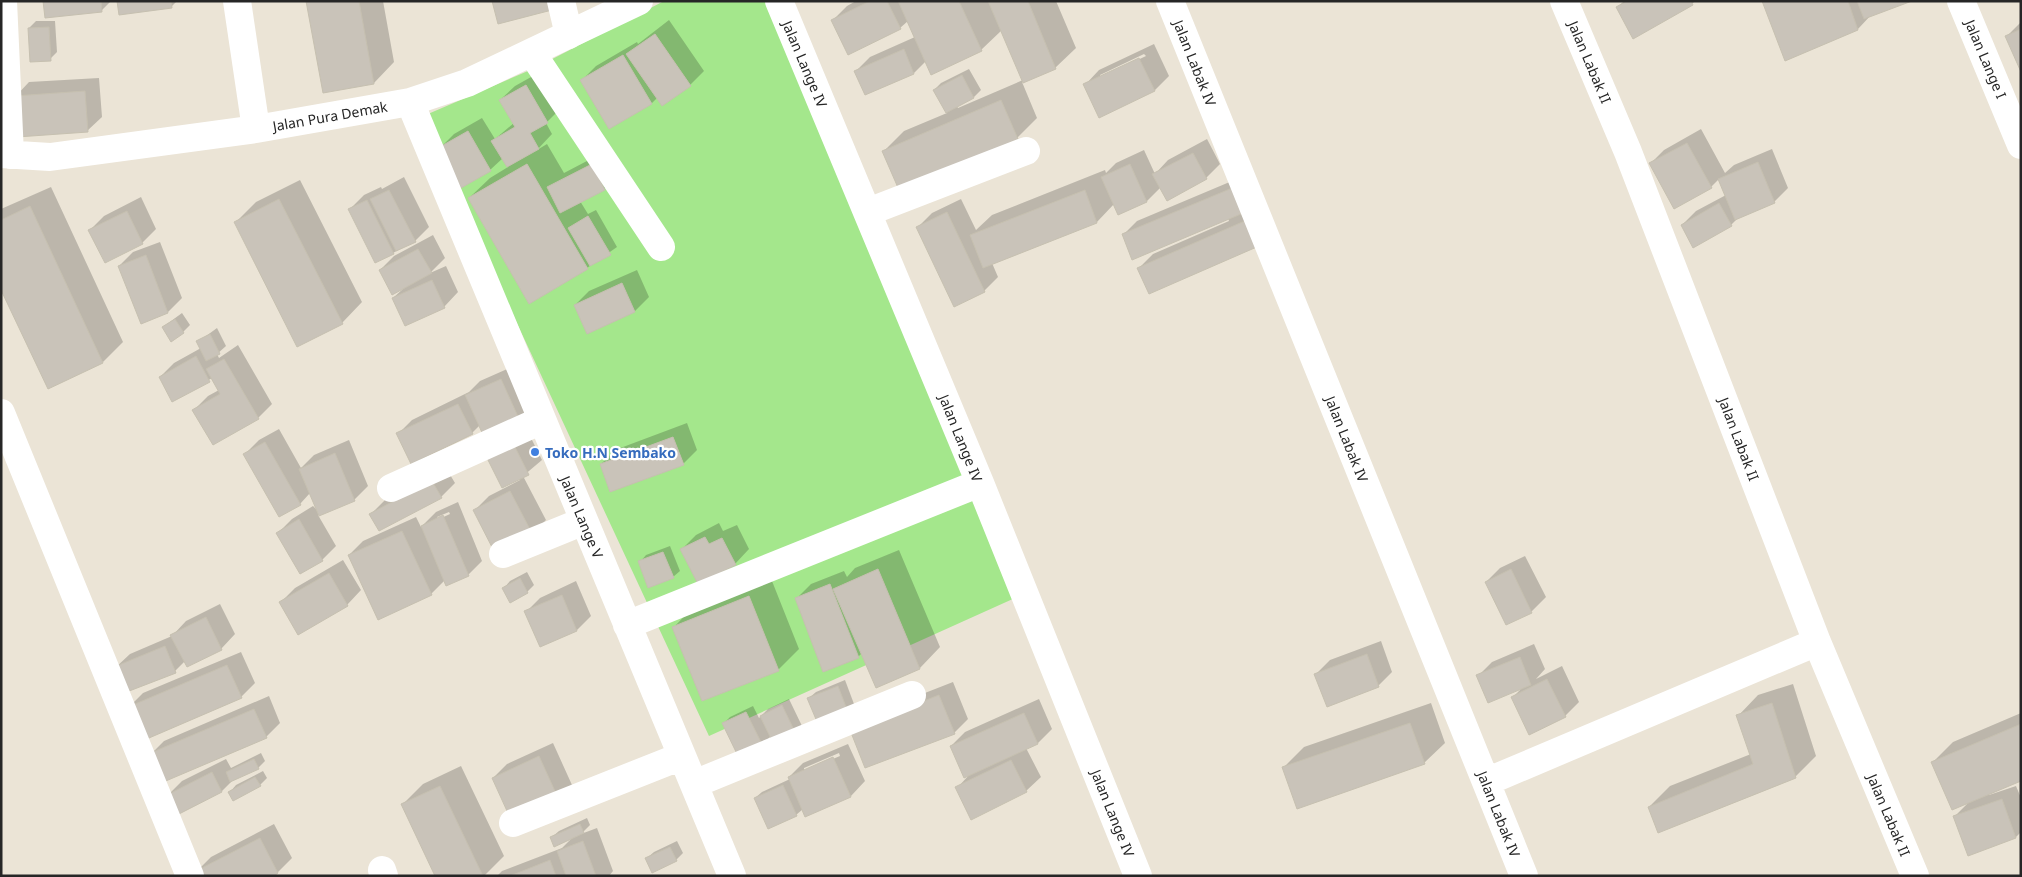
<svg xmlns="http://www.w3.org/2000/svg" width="2022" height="877" viewBox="0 0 2022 877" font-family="'Noto Sans',sans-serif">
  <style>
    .green { fill: #a4e78c }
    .shadow { fill: #0003; fill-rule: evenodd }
    .building { fill: #c9c3b9; stroke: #c6c0b0 }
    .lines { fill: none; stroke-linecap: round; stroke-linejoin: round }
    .minor { stroke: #fff; stroke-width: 28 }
    .shop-dot { fill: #3f7fe0; stroke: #fff; stroke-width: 2 }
    .labels { text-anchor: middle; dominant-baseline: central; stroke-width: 4.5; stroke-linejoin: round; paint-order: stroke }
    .street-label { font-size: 14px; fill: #262626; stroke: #fff }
    .shop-label { font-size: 14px; font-weight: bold; fill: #366cbe; stroke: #fff; text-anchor: start }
  </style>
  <rect width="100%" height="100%" fill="#ebe4d6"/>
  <path class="green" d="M664 1H765L1015 598 709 736 421 117 535 68Z"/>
  <path class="shadow" d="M45 1H111L101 11Z
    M119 1H177L171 7Z
    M308 1H383L394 62 374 83Z
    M856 1H1056L1076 48 1055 68 1022 82 1037 118 1017 138 883 152 904 131 947 113 934 90 941 83 969 69 981 90 974 97 957 106 958 108 1023 80 1002 30 981 50 926 61 914 73 856 71 870 57 915 37 908 21 900 28 833 20 847 6Z
    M1624 1H1696L1633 37 1617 8Z
    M1764 1H1909L1872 14 1858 29 1786 59Z
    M669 20 704 71 690 85 663 104 658 97 651 104 582 80 596 66 637 42 638 44Z
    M36 21H55L57 52 50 59 29 28Z
    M2021 22V69L2007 36Z
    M1154 44 1169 76 1155 90 1100 116 1085 85 1099 70ZM1144 54 1146 56 1100 78V75Z
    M540 72 561 108 546 123 552 134 537 150 547 144 564 173 606 151 618 175 604 189 580 201 588 214 596 210 617 247 587 268 469 198 490 178 508 167 503 158 490 170 440 148 454 134 482 118 495 139 514 123 500 100 515 86Z
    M99 78 102 117 87 131 15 97 29 82Z
    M1701 129 1725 173 1734 165 1772 149 1788 188 1774 202 1739 217 1731 225H1682L1696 211 1726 195 1719 179 1711 187 1650 164 1664 150Z
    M1207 139 1220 164 1206 178 1161 187 1147 201 1119 214 1114 204 1097 222 992 263 998 277 984 291 918 227 932 213 961 199 976 230 992 215 1105 170 1106 173 1116 163 1144 150 1155 174 1168 160Z
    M1251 173 1272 230 1139 268 1153 254 1229 221 1228 218 1123 235 1137 221Z
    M404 177 429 227 415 241 393 253 350 209 364 195 381 187 382 189Z
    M300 180 362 302 342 323 236 222 256 202Z
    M51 187 123 342 103 362 1 287V209Z
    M141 197 156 229 142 243 90 230 104 216Z
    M433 235 445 258 430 273 446 266 458 292 444 307 393 298 404 288 380 270 394 256Z
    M160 242 182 298 168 312 119 266 133 252Z
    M637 270 649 297 635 311 587 332 575 305 589 291Z
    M182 313 190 325 183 332 163 327Z
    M217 328 226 346 217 354 219 358 238 345 272 404 258 418 194 410 208 396 219 390 212 378 173 401 160 377 174 363 201 348 198 342Z
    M516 365 533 406 519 420 480 425 472 433 398 434 412 420 469 392 480 381Z
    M687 423 697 450 683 464H601L615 450Z
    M526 428 542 460 523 476 546 520 532 534 475 510 489 496 520 480 487 454Z
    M279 429 301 468 314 455 349 440 368 486 354 500 318 515 336 546 322 560 278 533 292 519 313 506 317 510 310 493 300 504 245 454 259 440Z
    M446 468 455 483 441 497 371 514 385 500Z
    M458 502 482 561 468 575 445 580 431 594 349 555 363 541 416 517 421 527 436 512ZM449 512 450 514 437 520V517Z
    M719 523 723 531 737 525 749 549 735 564 682 549 696 535Z
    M670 546 680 571 673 577 640 562 646 555Z
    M899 550 940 647 920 668 876 686 862 653 858 657 797 598 811 584 844 571 847 577 855 568Z
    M1525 556 1546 597 1532 611 1506 624 1486 582 1500 568Z
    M343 560 361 590 347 605 281 602 295 588Z
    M527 572 534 585 527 592 504 588 510 581Z
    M770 576 799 649 778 670 674 627 694 606Z
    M576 581 591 616 577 630 541 646 526 612 540 598Z
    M220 604 235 634 221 649 185 661 175 671 115 668 130 654 172 636 186 621Z
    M1381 641 1392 672 1378 686 1316 674 1330 660Z
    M1534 644 1545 669 1536 679 1562 666 1579 702 1565 716 1512 698 1523 687 1478 676 1492 662Z
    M241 652 255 683 241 697 129 707 143 693Z
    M845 680 854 704 847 710 809 698 816 692Z
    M953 682 968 719 954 733 866 716Z
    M1793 684 1816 756 1795 777 1649 807 1670 786 1751 754 1738 716 1758 695Z
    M269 696 280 723 266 737 150 755 164 741Z
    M789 699 802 726 771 736 762 745 723 724 730 717 753 706 759 718 768 709Z
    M1039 699 1052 729 1038 743 1026 748 1041 777 1026 791 972 818 957 788 971 773 951 746 965 732Z
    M1431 703 1445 743 1424 763 1284 767 1304 747Z
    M2021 713V779L1988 793 1989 795 2016 786 2021 798V832L2016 837 1955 816 1970 801 1933 762 1953 742Z
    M553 743 572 785 558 799 493 778 507 764Z
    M848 744 865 781 851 796 806 815 803 809 796 815 755 798 762 792 790 779 789 777 803 763ZM839 753 840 756 804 771V768Z
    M261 753 265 761 258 768 233 780 222 791 178 814 168 795 182 781 226 759 231 768Z
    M461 766 504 856 484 876H437L403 804 423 784Z
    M263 771 267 778 260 785 230 792 236 785Z
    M587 818 590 825 581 834 597 828 613 871 609 876H497L502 871 562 848 573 837H552L559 831Z
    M274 824 292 858 278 872 271 876 197 871 211 857Z
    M677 841 683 853 676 860 647 858 654 852Z"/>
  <path class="building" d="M43 1H101L102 12 45 18Z
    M117 1H171L172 8 119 15Z
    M306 1H359L374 84 323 93Z
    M492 1H549L552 10 498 24Z
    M870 1H887L901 29 848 55 831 20Z
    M898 1H959L982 51 931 75Z
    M988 1H1028L1056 69 1023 83Z
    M1627 1H1691L1693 5 1633 39 1616 7Z
    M1762 1H1848L1858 30 1785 61Z
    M1857 1H1912L1864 19Z
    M49 27 51 61 30 62 28 28Z
    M2021 29V72L2005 36Z
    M655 34 691 86 662 106 626 54Z
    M904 49 914 74 865 95 854 71Z
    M623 55 652 104 609 129 580 80Z
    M1139 58 1155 91 1099 118 1083 84Z
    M962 75 974 98 946 113 933 90Z
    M526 85 548 123 530 133 539 149 507 167 491 141 515 127 499 100Z
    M85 91 88 132 17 137 14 96Z
    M1001 100 1018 139 899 190 882 151Z
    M468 131 491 171 461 188 438 148Z
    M1687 143 1712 188 1674 209 1649 163Z
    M1193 153 1207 179 1167 201 1152 174Z
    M1758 162 1775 203 1735 220 1718 179Z
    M527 164 588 269 529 304 468 198Z
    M592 164 605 190 560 213 547 187Z
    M1130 164 1147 202 1118 215 1101 177Z
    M1237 186 1248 211 1132 260 1122 234Z
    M389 190 416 242 396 251 370 199Z
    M1085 190 1097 223 983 268 970 235Z
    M279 199 343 324 297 347 234 222Z
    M367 200 394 254 375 263 348 209Z
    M1719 203 1732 226 1693 248 1681 225Z
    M30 206 103 363 48 389 1 290V220Z
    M127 211 143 244 105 263 88 230Z
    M947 212 985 292 954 307 916 227Z
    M588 216 611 255 590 266 568 228Z
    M1247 220 1259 246 1149 294 1137 268Z
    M418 249 432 273 392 295 379 270Z
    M146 255 168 313 141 324 118 266Z
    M432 280 445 308 405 326 392 298Z
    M622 283 635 312 587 334 574 305Z
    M175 319 184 333 171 342 162 327Z
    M210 334 220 354 206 361 196 341Z
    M196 356 210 382 172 402 159 377Z
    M224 359 259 419 213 445 192 410 220 394 206 369Z
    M501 379 520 421 484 437 465 395Z
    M458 404 473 434 411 464 396 433Z
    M673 437 684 465 610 492 600 464Z
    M512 441 529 475 502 488 485 454Z
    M265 442 301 505 279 517 243 454Z
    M335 453 355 501 319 516 299 469Z
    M432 481 442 498 379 531 369 514Z
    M510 491 533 535 496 555 473 510Z
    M443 515 469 576 446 586 421 526Z
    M299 519 323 561 300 574 276 533Z
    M402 531 432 595 378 620 348 555Z
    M705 537 709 544 722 538 736 565 698 584 680 549Z
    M663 552 674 578 648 588 638 561Z
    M878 569 920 669 876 688 833 589Z
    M1511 569 1532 613 1506 625 1485 582Z
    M329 573 348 606 298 635 279 602Z
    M520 578 528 593 510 603 502 588Z
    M830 584 859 658 823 672 795 598Z
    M562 595 577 631 540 647 524 611Z
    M749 596 779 671 702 701 672 627Z
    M206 617 222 650 187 667 170 635Z
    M165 646 176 673 124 693 114 667Z
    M1367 654 1379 687 1327 707 1314 674Z
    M1520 657 1531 685 1488 703 1476 675Z
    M227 665 242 698 142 741 128 707Z
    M1547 679 1566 717 1529 735 1511 697Z
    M838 686 848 712 818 724 807 698Z
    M939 695 955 734 865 768 850 730Z
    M1772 703 1796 778 1658 833 1648 807 1753 764 1736 715Z
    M782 705 796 734 774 745 760 716Z
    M254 709 267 738 161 783 148 754Z
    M746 712 763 746 739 758 722 723Z
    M1024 713 1038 744 964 778 950 746Z
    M1410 723 1425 764 1297 809 1282 767Z
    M2021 724V781L1952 810 1931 762Z
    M539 756 559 800 512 822 492 778Z
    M833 757 851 797 805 817 788 777Z
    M254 759 259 769 230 782 226 772Z
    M1011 760 1027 792 971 820 955 787Z
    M212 772 222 792 177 815 167 795Z
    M255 777 261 786 233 801 228 792Z
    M783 785 797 816 768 829 754 798Z
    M440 786 483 876H435L401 804Z
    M2002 799 2016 838 1968 856 1953 816Z
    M580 824 584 833 554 847 550 837Z
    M260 838 278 873 274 876H198L196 871Z
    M583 841 596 876H566L557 851Z
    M670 847 677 861 652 873 645 858Z
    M550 860 556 876H510Z"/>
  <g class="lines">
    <path class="minor" d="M3 1 10 155
      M237 1 256 129
      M561 1 569 35
      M779 1 980 483 1138 876
      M1170 1 1524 876
      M1564 1 1628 152 1817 642 1915 876
      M1961 1 2021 145
      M532 53 661 247
      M410 102 732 876
      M1 154 50 157 256 129 410 102 467 83 639 1
      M868 212 1026 151
      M1 413 190 876
      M391 488 542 420
      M503 554 584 521
      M627 625 980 483
      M1486 782 1817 642
      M694 784 912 695
      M513 823 682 756
      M382 870 384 876"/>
  </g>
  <circle class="shop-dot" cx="535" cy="452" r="5"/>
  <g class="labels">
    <g class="street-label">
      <text transform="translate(1986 59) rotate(67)">Jalan Lange I</text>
      <text transform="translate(1590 62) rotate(67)">Jalan Labak II</text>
      <text transform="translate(1195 63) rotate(68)">Jalan Labak IV</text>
      <text transform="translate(805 64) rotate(67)">Jalan Lange IV</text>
      <text transform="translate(330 116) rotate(-10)">Jalan Pura Demak</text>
      <text transform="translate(961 438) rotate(68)">Jalan Lange IV</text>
      <text transform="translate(1347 439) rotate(68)">Jalan Labak IV</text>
      <text transform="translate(1739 439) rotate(69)">Jalan Labak II</text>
      <text transform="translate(582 517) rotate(67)">Jalan Lange V</text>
      <text transform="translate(1113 813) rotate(68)">Jalan Lange IV</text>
      <text transform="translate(1499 814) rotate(68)">Jalan Labak IV</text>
      <text transform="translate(1889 815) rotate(67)">Jalan Labak II</text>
    </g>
    <g class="shop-label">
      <text x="545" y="452">Toko H.N Sembako</text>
    </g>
  </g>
  <rect width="2022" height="877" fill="none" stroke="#262626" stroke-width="5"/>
</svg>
